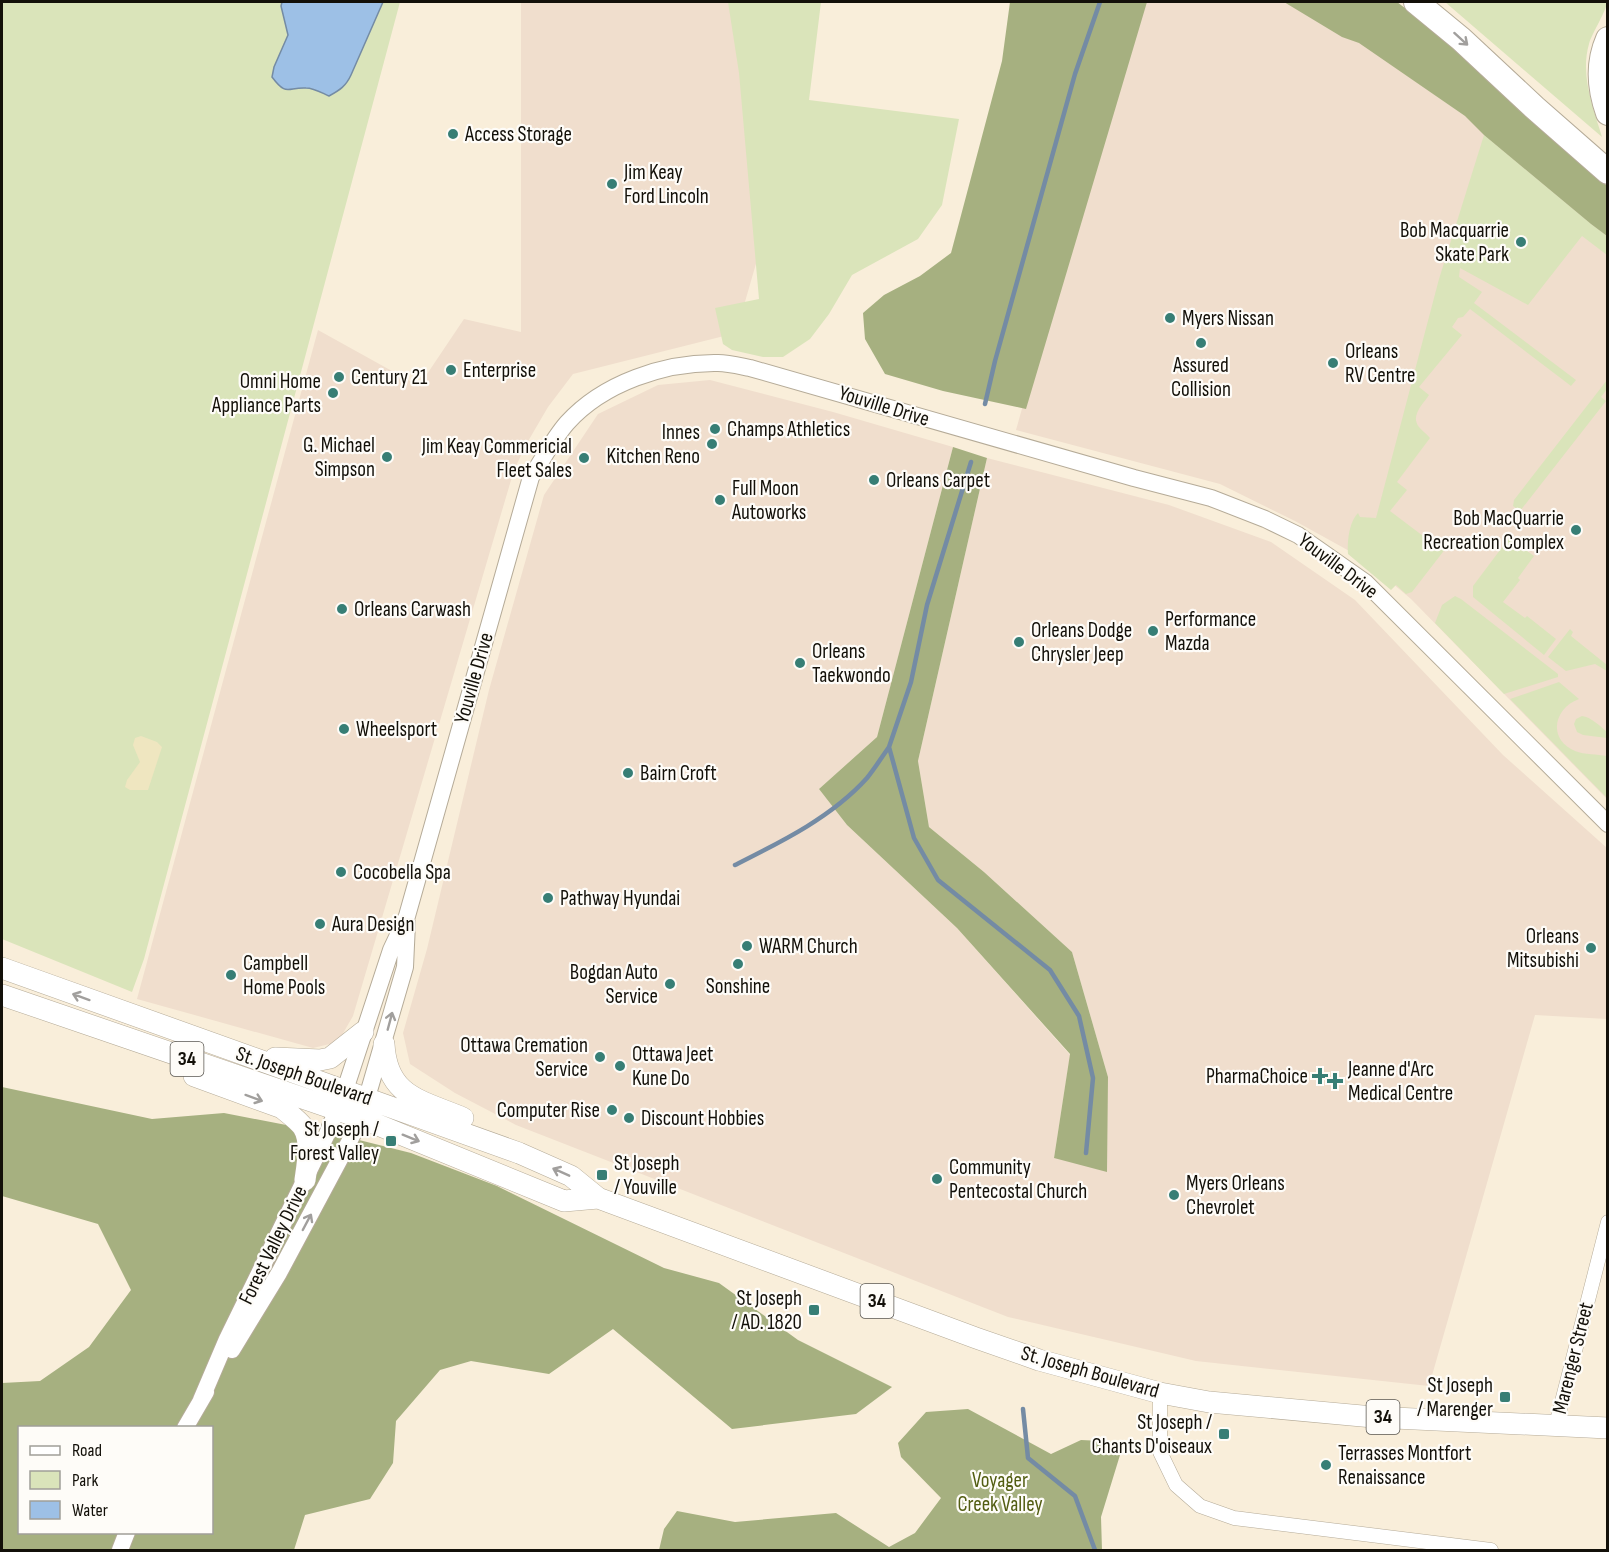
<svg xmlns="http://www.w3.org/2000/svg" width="1609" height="1552" viewBox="0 0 1609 1552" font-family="'Sofia Sans Condensed',sans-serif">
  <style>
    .commercial { fill: #f0decd }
    .green { fill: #dae4ba }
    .forest { fill: #a6b080; fill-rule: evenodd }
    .sand { fill: #efe6c0 }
    .water { fill: #9dc0e6; stroke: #748ba4; stroke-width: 1.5 }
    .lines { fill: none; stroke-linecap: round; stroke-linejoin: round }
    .stream { stroke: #748ba4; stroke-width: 4.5 }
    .minor-casing { stroke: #b5ab98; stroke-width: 15 }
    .tertiary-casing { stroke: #b5ab98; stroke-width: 18 }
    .primary-casing { stroke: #b5ab98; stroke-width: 22 }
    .motorway-casing { stroke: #b5ab98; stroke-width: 26 }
    .minor { stroke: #fff; stroke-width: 14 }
    .tertiary { stroke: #fff; stroke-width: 16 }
    .primary { stroke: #fff; stroke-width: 21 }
    .motorway { stroke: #fff; stroke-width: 24 }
    .oneway { stroke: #a19f9d }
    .poi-dot { fill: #377e75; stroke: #fefcf8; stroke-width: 2 }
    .labels { text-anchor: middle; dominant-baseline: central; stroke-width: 4.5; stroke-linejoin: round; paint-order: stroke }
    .shield { fill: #fefcf8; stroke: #5a5751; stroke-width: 1.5 }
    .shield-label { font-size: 20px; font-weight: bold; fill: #131009 }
    .poi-label { font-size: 21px; fill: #131009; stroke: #fefcf8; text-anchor: start }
    .street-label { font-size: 21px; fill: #131009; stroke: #fefcf8 }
    .park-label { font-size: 21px; fill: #525d12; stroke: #fefcf8 }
  </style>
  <rect width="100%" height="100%" fill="#f9eeda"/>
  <path class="commercial" d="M521 2H736L766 229 736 333 573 374 548 407 527 443 514 470 353 1016 338 1042 313 1048 137 999 318 330 419 386 464 319 521 332Z
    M1136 2H1302L1607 215V799L1411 599 1362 558 1295 521 1220 484 1016 430Z
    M710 380 833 412 953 447 877 737 819 789 847 825 957 928 1070 1055 1054 1158 1108 1077 1072 952 984 872 929 827 918 761 987 458 1169 505 1271 542 1355 600 1503 755 1607 848V1019L1535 1015 1429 1386 1196 1361 1008 1317 516 1125 455 1093 410 1064 403 1033 427 949 489 690 544 495 598 414 658 385Z"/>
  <path class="green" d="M2 2H400L144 959 132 992 2 939Z
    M728 2H821L809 100 959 119 942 205 918 239 852 275 829 314 810 339 783 357H763L732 350 723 344 715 308 759 299 739 73Z
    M1445 2H1607C1607 10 1592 33 1589 44 1580 75 1593 107 1602 137Z
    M1484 135 1591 224 1607 236V255L1582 236 1528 305 1460 268 1459 277 1482 292 1474 303 1576 380 1571 386 1470 309 1463 317 1458 318 1452 327 1462 335 1419 387 1429 395C1423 404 1410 416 1419 427 1422 431 1427 434 1430 438L1397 482 1407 490 1390 511 1435 545 1442 537 1448 542 1446 548 1412 592 1406 594 1396 585 1391 590 1348 554C1347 542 1349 522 1358 513L1360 517 1376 518 1439 279Z
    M1607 380V389L1601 397 1606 401 1520 511 1513 506 1514 500Z
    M1507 536 1534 556 1518 578 1520 580 1503 602 1525 618 1527 616 1556 639 1544 655 1473 597V586L1506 542Z
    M1455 596 1461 599 1558 674V677L1504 694 1435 623 1442 605Z
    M1570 629 1573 632 1571 636 1607 665V671L1595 664 1566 671 1548 657Z
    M1559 682 1579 699C1554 708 1547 739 1575 751 1585 755 1597 754 1607 756V798L1510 699Z
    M1582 716C1591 717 1600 726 1607 732V738L1583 735 1577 732 1574 724 1576 719Z"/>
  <path class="forest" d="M1010 2H1147L1026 409 943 391 885 374 865 339 863 313 884 295 920 276 951 253 1002 61Z
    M1284 2H1397L1430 27 1607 186V236L1591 224 1484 135 1465 116 1359 43 1342 37Z
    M953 447 987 458 918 761 929 827 984 872 1072 952 1108 1077 1107 1172 1054 1158 1070 1054 957 928 847 825 819 789 877 737Z
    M2 1087 152 1119 224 1113 343 1136 411 1153 497 1186 664 1268 719 1283 798 1340 892 1387 856 1414 732 1429 613 1329 549 1374 471 1361 440 1370 396 1421 393 1463 370 1499 305 1515 294 1550H2V1383L40 1381 89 1347 131 1290 98 1224 2 1196ZM20 1428H212V1532H20Z
    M968 1409 1051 1454 1081 1440 1124 1442 1101 1517 1102 1550H659L664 1529 677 1511 735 1522 836 1513 889 1547 915 1533 941 1498 901 1457 898 1443 926 1412Z"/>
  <path class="sand" d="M141 736 157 742 162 747 148 790H130L125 787 127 780 140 762 133 745 135 738Z"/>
  <path class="water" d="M282 2H383L351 75C346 86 340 90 329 96 322 93 314 88 306 88 287 87 287 97 272 77L274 67 288 35 281 6Z"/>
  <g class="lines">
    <path class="stream" d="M985 404 995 361 1075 74 1100 2
      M971 462 927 605 911 682 889 747 914 838 938 880 1050 970 1079 1016 1093 1078 1086 1153
      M735 865C781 842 832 817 867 778 875 768 882 757 889 747
      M1023 1409 1028 1458 1075 1496 1095 1550"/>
    <g class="minor-casing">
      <path id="minor" d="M1160 1393V1452L1176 1485 1200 1506 1234 1518 1491 1550
        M1556 1425 1608 1222"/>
    </g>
    <g class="tertiary-casing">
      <path id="tertiary" d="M232 1350 279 1273 348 1144 361 1118 405 967 407 923
        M201 1400 227 1339 327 1134 345 1090 391 950 407 916 531 477C543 459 553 439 567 423 603 383 665 362 718 363 728 363 740 366 750 368L1134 478 1211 498 1265 519 1298 535 1365 582 1608 824
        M185 1428 206 1392
        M120 1550 127 1532"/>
    </g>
    <g class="primary-casing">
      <path id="primary" d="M2 968 519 1153 571 1176 598 1198 976 1338 1039 1360 1160 1393 1209 1402 1373 1417 1608 1428
        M2 995 361 1118 564 1201 598 1198
        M384 1044C387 1097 421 1100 463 1118
        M275 1058 320 1060 330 1058 363 1032
        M194 1076 282 1108C289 1114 298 1120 303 1127 312 1141 307 1165 305 1180"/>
    </g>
    <g class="motorway-casing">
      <path id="motorway" d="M1416 2 1461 39 1535 108 1608 172
        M1608 39C1597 64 1599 88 1608 113"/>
    </g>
    <use href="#minor" class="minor"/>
    <use href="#tertiary" class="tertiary"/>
    <use href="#primary" class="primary"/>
    <use href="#motorway" class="motorway"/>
  </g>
  <defs><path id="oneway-shaft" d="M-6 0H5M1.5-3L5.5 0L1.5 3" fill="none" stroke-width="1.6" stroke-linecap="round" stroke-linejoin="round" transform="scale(1.5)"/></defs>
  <g class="oneway">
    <use href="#oneway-shaft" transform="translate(1461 39) rotate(42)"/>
    <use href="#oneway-shaft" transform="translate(81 997) rotate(-160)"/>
    <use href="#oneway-shaft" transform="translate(390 1021) rotate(-75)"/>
    <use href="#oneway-shaft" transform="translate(254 1098) rotate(20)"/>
    <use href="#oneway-shaft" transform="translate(411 1138) rotate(22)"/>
    <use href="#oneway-shaft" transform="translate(561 1172) rotate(-156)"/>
    <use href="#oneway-shaft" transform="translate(307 1222) rotate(-62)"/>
  </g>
  <g class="poi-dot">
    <circle cx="453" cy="134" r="6"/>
    <circle cx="612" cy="184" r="6"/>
    <circle cx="1521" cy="242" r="6"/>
    <circle cx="1170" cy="318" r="6"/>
    <circle cx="1201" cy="343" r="6"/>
    <circle cx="1333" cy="363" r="6"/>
    <circle cx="451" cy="370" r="6"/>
    <circle cx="339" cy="377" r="6"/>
    <circle cx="333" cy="393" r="6"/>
    <circle cx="715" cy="429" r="6"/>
    <circle cx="712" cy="444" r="6"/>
    <circle cx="387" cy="457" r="6"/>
    <circle cx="584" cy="458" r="6"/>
    <circle cx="874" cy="480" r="6"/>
    <circle cx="720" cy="500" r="6"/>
    <circle cx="1576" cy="530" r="6"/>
    <circle cx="342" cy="609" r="6"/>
    <circle cx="1153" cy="631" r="6"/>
    <circle cx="1019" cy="642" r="6"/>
    <circle cx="800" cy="663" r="6"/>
    <circle cx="344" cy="729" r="6"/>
    <circle cx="628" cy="773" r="6"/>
    <circle cx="341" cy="872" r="6"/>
    <circle cx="548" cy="898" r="6"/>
    <circle cx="320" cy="924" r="6"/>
    <circle cx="747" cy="946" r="6"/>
    <circle cx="1591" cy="948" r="6"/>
    <circle cx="738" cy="964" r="6"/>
    <circle cx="231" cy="975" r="6"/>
    <circle cx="670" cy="984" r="6"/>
    <circle cx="600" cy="1057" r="6"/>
    <circle cx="620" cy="1066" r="6"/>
    <path d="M1317 1067h6v6h6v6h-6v6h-6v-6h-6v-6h6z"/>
    <path d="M1332 1072h6v6h6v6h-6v6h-6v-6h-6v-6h6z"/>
    <circle cx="612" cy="1110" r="6"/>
    <circle cx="629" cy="1118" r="6"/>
    <rect x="385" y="1135" width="12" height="12" rx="3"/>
    <rect x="596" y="1169" width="12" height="12" rx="3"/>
    <circle cx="937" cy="1179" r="6"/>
    <circle cx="1174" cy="1195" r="6"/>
    <rect x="808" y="1304" width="12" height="12" rx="3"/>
    <rect x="1499" y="1391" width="12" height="12" rx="3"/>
    <rect x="1218" y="1428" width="12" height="12" rx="3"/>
    <circle cx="1326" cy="1465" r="6"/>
  </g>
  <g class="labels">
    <g class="shield">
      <rect x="170.5" y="1042" width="33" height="34" rx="4.5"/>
      <rect x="860.5" y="1284" width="33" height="34" rx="4.5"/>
      <rect x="1366.5" y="1400" width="33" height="34" rx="4.5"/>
    </g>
    <g class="shield-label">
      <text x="187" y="1059">34</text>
      <text x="877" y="1301">34</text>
      <text x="1383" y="1417">34</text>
    </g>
    <g class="poi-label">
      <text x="465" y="134">Access Storage</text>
      <text x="624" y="172">Jim Keay<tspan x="624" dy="24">Ford Lincoln</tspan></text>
      <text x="1509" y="230" text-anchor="end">Bob Macquarrie<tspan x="1509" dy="24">Skate Park</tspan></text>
      <text x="1182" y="318">Myers Nissan</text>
      <text x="1345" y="351">Orleans<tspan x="1345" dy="24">RV Centre</tspan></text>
      <text x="1201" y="365" text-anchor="middle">Assured<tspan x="1201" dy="24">Collision</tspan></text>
      <text x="463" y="370">Enterprise</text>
      <text x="351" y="377">Century 21</text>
      <text x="321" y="381" text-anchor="end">Omni Home<tspan x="321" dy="24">Appliance Parts</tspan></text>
      <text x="727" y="429">Champs Athletics</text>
      <text x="700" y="432" text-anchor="end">Innes<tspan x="700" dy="24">Kitchen Reno</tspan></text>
      <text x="375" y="445" text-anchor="end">G. Michael<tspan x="375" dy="24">Simpson</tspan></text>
      <text x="572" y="446" text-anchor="end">Jim Keay Commericial<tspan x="572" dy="24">Fleet Sales</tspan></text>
      <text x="886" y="480">Orleans Carpet</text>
      <text x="732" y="488">Full Moon<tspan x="732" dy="24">Autoworks</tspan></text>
      <text x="1564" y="518" text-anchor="end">Bob MacQuarrie<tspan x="1564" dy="24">Recreation Complex</tspan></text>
      <text x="354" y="609">Orleans Carwash</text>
      <text x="1165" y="619">Performance<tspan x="1165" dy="24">Mazda</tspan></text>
      <text x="1031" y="630">Orleans Dodge<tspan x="1031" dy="24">Chrysler Jeep</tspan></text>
      <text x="812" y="651">Orleans<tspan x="812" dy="24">Taekwondo</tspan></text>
      <text x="356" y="729">Wheelsport</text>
      <text x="640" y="773">Bairn Croft</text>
      <text x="353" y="872">Cocobella Spa</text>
      <text x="560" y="898">Pathway Hyundai</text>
      <text x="332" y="924">Aura Design</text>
      <text x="1579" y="936" text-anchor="end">Orleans<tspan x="1579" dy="24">Mitsubishi</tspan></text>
      <text x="759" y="946">WARM Church</text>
      <text x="243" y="963">Campbell<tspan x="243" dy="24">Home Pools</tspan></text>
      <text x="658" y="972" text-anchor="end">Bogdan Auto<tspan x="658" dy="24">Service</tspan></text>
      <text x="738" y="986" text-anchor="middle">Sonshine</text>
      <text x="588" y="1045" text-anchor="end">Ottawa Cremation<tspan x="588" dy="24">Service</tspan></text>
      <text x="632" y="1054">Ottawa Jeet<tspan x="632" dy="24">Kune Do</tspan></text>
      <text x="1348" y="1069">Jeanne d'Arc<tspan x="1348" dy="24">Medical Centre</tspan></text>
      <text x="1308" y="1076" text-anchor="end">PharmaChoice</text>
      <text x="600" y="1110" text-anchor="end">Computer Rise</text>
      <text x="641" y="1118">Discount Hobbies</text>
      <text x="379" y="1129" text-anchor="end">St Joseph /<tspan x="379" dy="24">Forest Valley</tspan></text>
      <text x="614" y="1163">St Joseph<tspan x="614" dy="24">/ Youville</tspan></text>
      <text x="949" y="1167">Community<tspan x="949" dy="24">Pentecostal Church</tspan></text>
      <text x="1186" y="1183">Myers Orleans<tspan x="1186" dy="24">Chevrolet</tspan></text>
      <text x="802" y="1298" text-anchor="end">St Joseph<tspan x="802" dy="24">/ AD. 1820</tspan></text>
      <text x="1493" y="1385" text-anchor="end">St Joseph<tspan x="1493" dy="24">/ Marenger</tspan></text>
      <text x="1212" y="1422" text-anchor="end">St Joseph /<tspan x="1212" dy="24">Chants D'oiseaux</tspan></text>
      <text x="1338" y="1453">Terrasses Montfort<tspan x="1338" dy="24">Renaissance</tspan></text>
    </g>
    <g class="street-label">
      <text transform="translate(884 406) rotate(17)">Youville Drive</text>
      <text transform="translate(1338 566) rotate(37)">Youville Drive</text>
      <text transform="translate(474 678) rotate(-74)">Youville Drive</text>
      <text transform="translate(304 1076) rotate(19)">St. Joseph Boulevard</text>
      <text transform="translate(273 1245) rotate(-64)">Forest Valley Drive</text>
      <text transform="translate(1573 1358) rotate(-76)">Marenger Street</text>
      <text transform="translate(1090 1372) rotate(16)">St. Joseph Boulevard</text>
    </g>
    <g class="park-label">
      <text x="1000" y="1480">Voyager<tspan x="1000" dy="24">Creek Valley</tspan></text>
    </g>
  </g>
  <rect width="1609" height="1552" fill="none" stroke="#131009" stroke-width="6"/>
  <rect x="18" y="1426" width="195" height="108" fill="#fefcf8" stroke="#a09e98" stroke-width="1.5"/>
  <rect x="30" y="1446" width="30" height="9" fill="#ffffff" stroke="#a09e98" stroke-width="1.5"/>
  <text x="72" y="1456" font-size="18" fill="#131009">Road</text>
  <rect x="30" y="1471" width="30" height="18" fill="#dae4ba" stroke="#a09e98" stroke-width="1.5"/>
  <text x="72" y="1486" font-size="18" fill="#131009">Park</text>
  <rect x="30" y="1501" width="30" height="18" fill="#9dc0e6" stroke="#a09e98" stroke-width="1.5"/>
  <text x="72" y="1516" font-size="18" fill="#131009">Water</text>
</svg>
